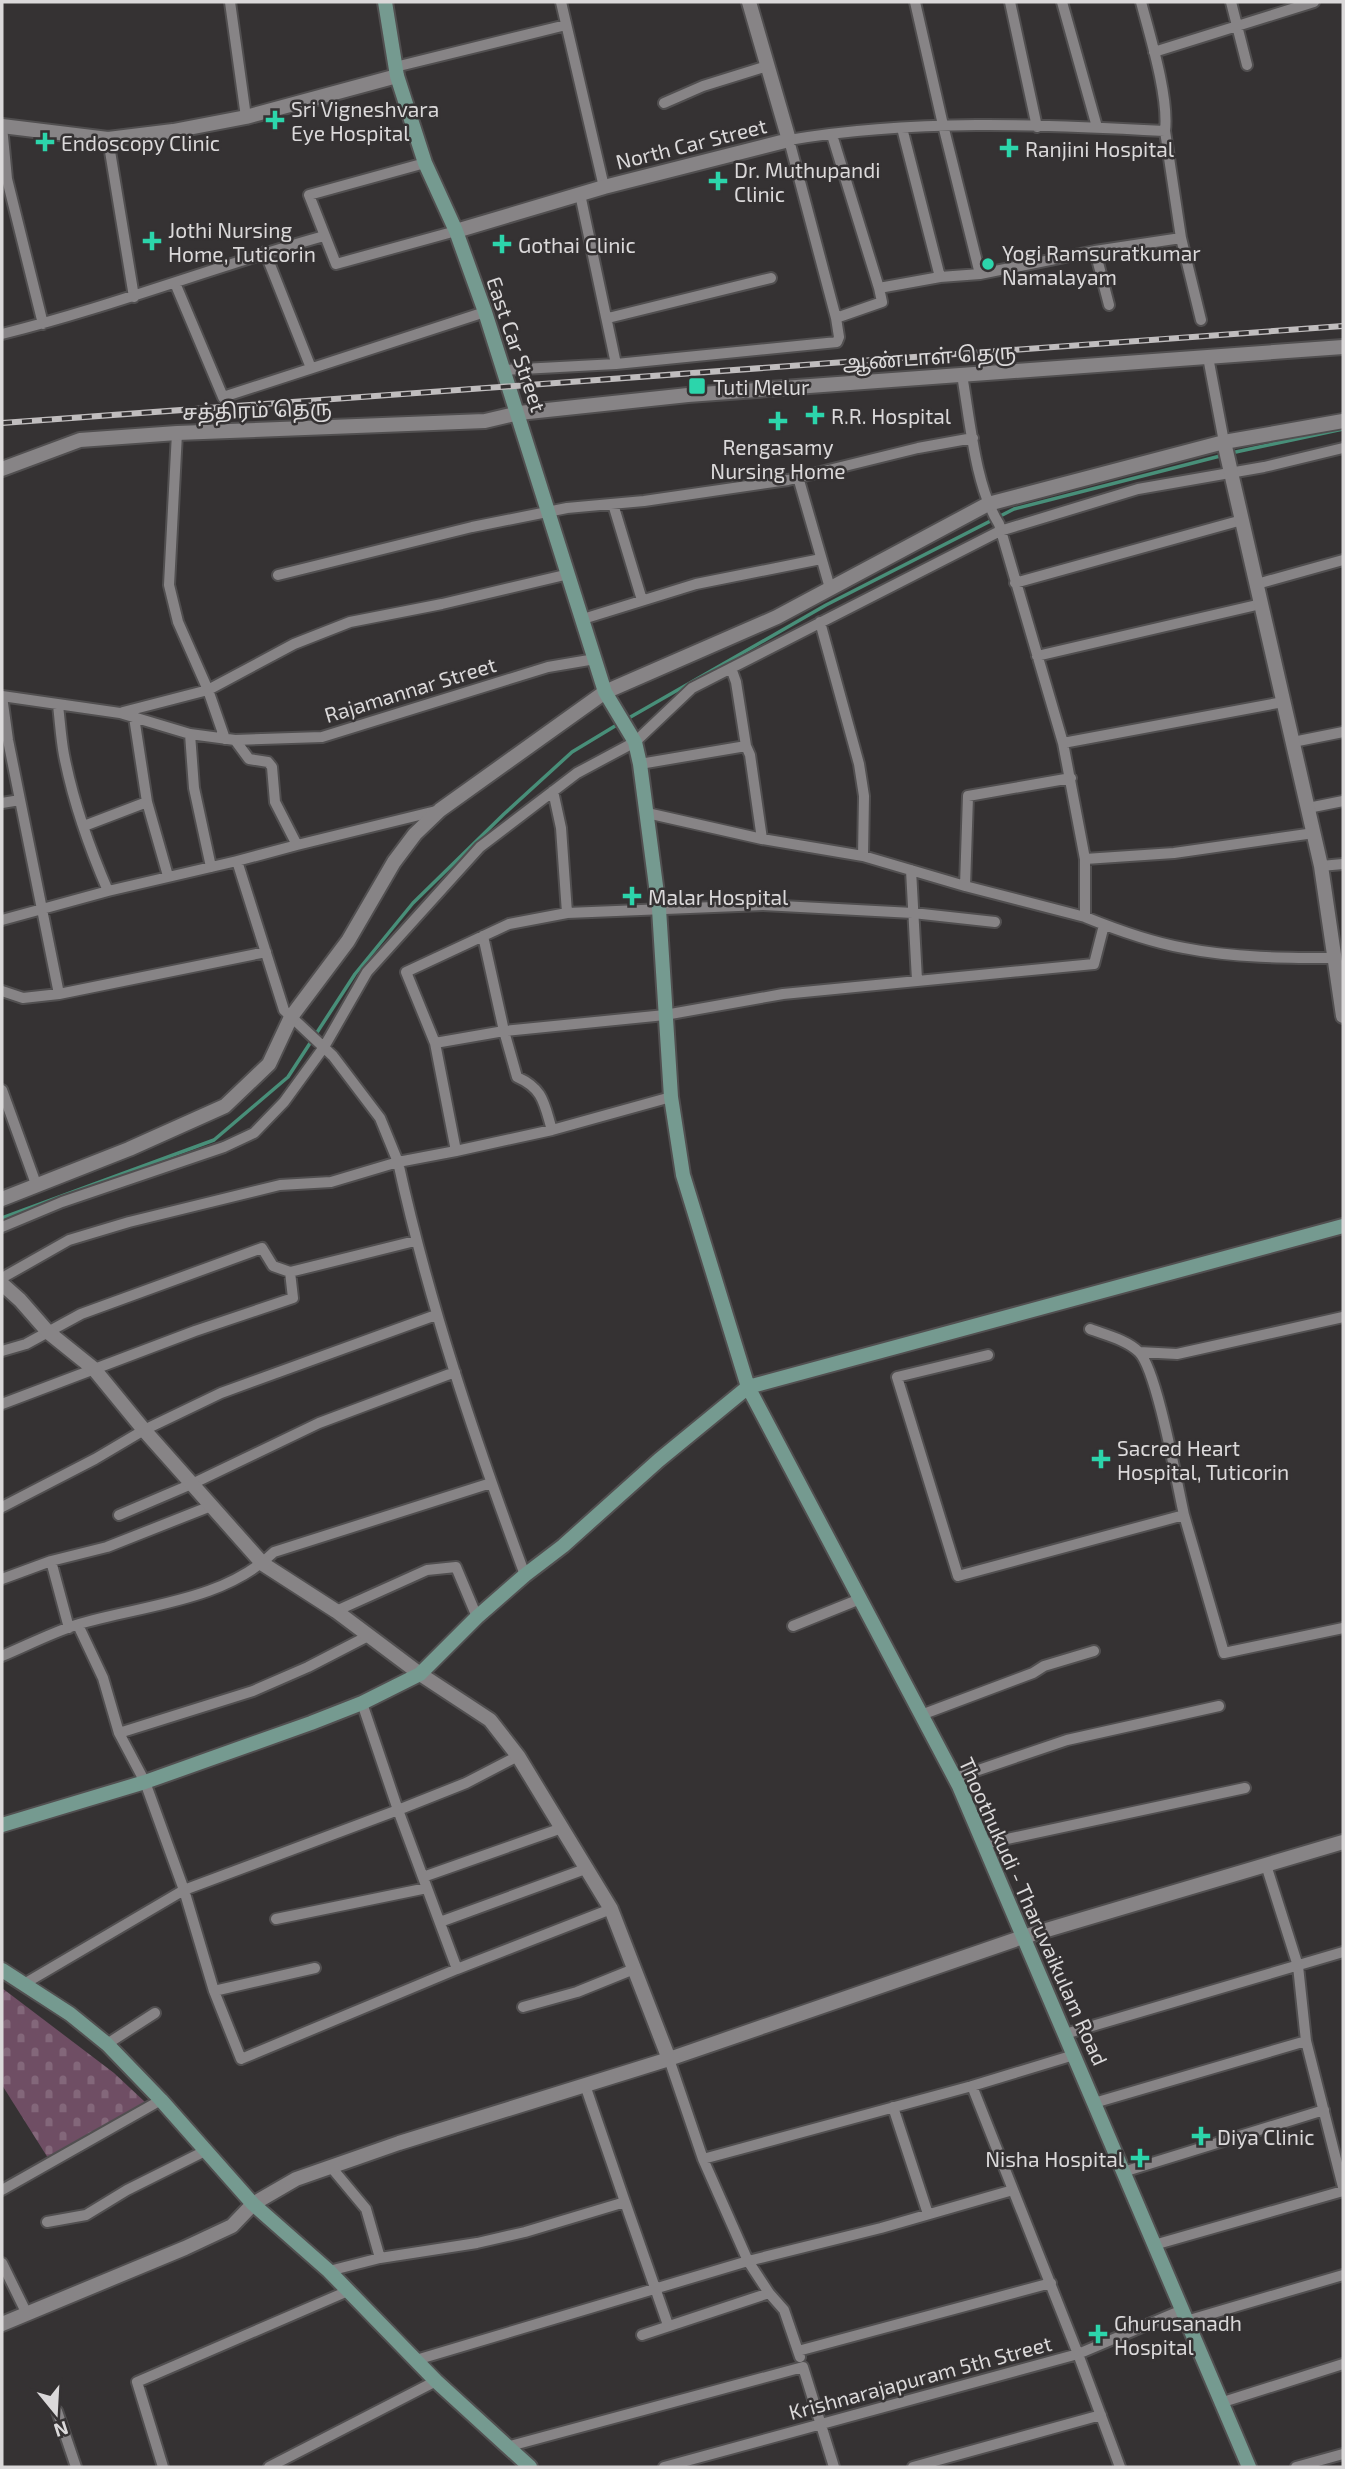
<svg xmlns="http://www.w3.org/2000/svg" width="1345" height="2469" viewBox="0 0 1345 2469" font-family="'Exo 2','Noto Sans Tamil',sans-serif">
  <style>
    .cemetery { fill: url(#cemetery-stones) }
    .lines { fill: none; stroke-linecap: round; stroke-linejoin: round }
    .stream { stroke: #488f79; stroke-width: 3.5 }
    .minor-casing { stroke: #514f50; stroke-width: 14 }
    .tertiary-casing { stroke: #514f50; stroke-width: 18 }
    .secondary-casing { stroke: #514f50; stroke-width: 18 }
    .minor { stroke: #878486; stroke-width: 10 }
    .tertiary { stroke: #878486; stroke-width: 14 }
    .secondary { stroke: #759a90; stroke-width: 14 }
    .rail-casing { stroke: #c0bdbe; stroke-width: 6 }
    .rail { stroke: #353233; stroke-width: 3.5; stroke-dasharray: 10; stroke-linecap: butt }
    .poi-dot { fill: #2cd5ab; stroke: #353233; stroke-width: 2.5 }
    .labels { text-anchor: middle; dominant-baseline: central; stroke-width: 5; stroke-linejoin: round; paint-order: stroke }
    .poi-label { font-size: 21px; fill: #dbd9da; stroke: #353233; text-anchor: start }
    .street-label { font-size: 21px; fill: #dbd9da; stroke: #353233 }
  </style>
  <defs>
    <pattern id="cemetery-stones" width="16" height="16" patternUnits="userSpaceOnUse" patternTransform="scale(1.75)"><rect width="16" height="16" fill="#6f4e64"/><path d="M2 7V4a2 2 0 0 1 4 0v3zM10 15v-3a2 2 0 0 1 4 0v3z" fill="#83677a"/></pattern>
  </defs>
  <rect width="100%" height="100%" fill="#353233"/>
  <path class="cemetery" d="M2 1988 114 2073 145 2102 48 2158 2 2085Z"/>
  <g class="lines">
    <path class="stream" d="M1231 453 1343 429
      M627 719 826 605 1014 509 1224 455
      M2 1218 214 1140 288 1077 355 974 413 903 504 814 572 752 620 723"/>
    <g class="minor-casing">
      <path id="minor" d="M230 2 246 117
        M561 2 604 187
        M915 2 943 125 980 274
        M1010 2 1037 127
        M1062 2 1097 127
        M1141 2C1150 36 1169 97 1165 131
        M1231 2 1247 65
        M1154 52 1314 2
        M395 67 566 25
        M664 103 703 86 767 66
        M2 126 7 179 43 324
        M902 128 940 277
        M832 135 879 288 940 277 980 274 1095 251 1109 305
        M108 139 134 297
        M425 163 309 195 336 264 456 231
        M580 194 616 364
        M1095 251 1181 238
        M265 252 311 368
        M175 283 223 397 485 312
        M608 318 771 278
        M836 318 882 302 879 288
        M2 334C111 307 216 266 324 236
        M1208 357 1224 442
        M504 370 616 364 837 342 839 337 836 318 789 140C912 119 1040 124 1165 131L1181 238 1201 320
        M962 375C970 420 975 486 999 524L1063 743
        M177 433 169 585 178 622 208 690 225 739
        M798 477 830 588
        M613 504 642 600
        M278 575 472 527 567 508 644 501 788 480 918 448 973 438
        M1015 583 1242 520
        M1257 584 1343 560
        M583 619 696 584 821 559
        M820 622 859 764 864 796 863 856
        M1037 656 1261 604
        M731 668 736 682 746 746 750 755 762 839
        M2 696 120 713 190 734 235 740 249 759 268 762 272 767 275 802 297 845 440 810
        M2 696 8 740 59 994
        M1283 702 1063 743 1085 859V917C1117 930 1150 942 1184 948 1234 958 1286 958 1336 958
        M58 705C60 722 61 739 64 755 73 801 89 847 108 891
        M123 712 208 690 294 644 350 622 442 604 569 574
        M134 717 147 802 168 876
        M190 734 194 788 211 867
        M235 740 322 737 548 667 595 659
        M1293 742 1343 732
        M640 764 746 746
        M1071 778 968 796 965 886 1085 917
        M553 791 561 828 567 913
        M2 803 20 800
        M1308 808 1343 801
        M647 813 762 839 863 856 965 886
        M84 826 147 802
        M1085 859 1174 853 1314 833
        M1321 866 1343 864
        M911 870 917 980
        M2 920 108 891 237 861 297 845
        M995 922 913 913 763 905 567 913 509 924 406 972 435 1043 504 1031 665 1015 783 994 1094 964 1104 925
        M483 936 504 1031 517 1077C544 1089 544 1104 552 1130
        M2 991 23 998 59 994 266 952
        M435 1043 456 1151 552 1130 671 1097
        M2 1090 36 1184
        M456 1151 398 1162C429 1304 475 1440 525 1575
        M2 1227 62 1202 224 1147 254 1133 284 1102 324 1047 367 972 480 847 577 773 635 742 692 688 1000 531 1138 489 1264 467 1343 448
        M2 1278 69 1240 129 1222 280 1185 331 1182 398 1162 380 1118 333 1056 284 1010 237 861
        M2 1351 26 1344 81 1314 262 1248 273 1266 290 1272
        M1139 1352 1177 1354 1343 1317
        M988 1355 897 1377 958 1576 1184 1515C1177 1484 1157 1370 1139 1352 1127 1340 1106 1335 1090 1329
        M2 1404 195 1331 293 1298 290 1272 415 1241
        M2 1507 95 1459 144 1430 221 1393 436 1315
        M119 1515 194 1483 319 1423 455 1372
        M1184 1515 1224 1653 1343 1628
        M51 1561 69 1628
        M2 1579 51 1561 107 1547 211 1506
        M336 1611 427 1570 456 1567 477 1617
        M78 1625 103 1678 119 1733 145 1782 184 1890 398 1810 466 1783 518 1756
        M793 1626 860 1599
        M2 1656C26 1646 51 1633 76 1625 141 1605 223 1602 274 1552L491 1483
        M362 1703 398 1810 457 1969 611 1909
        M921 1715 1033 1673 1044 1666 1094 1651
        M119 1733 253 1691 308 1667 368 1636
        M955 1778 1067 1740 1219 1706
        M984 1844 1245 1788
        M1266 1865 1298 1966 1306 2041 1343 2187
        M423 1877 562 1828
        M276 1919 427 1888
        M440 1922 588 1868
        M24 1984 184 1890 214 1991 241 2059 457 1969
        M214 1991 315 1968
        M523 2007 577 1992 634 1969
        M1065 2034 1343 1952
        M107 2044 155 2013
        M669 2059 703 2159 748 2261 881 2228 1013 2190
        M972 2086 1078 2354 1120 2467
        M1094 2103 1306 2041
        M893 2107 928 2214
        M703 2159 972 2086 1074 2055
        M331 2167 366 2209 380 2258
        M1123 2172 1324 2110
        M2 2190 161 2100
        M625 2202 668 2325
        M47 2222 86 2215 127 2190 205 2151
        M1154 2245 1343 2191
        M2 2263 27 2314
        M329 2271 380 2258 477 2243 525 2232 625 2202 585 2085
        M1186 2321 1343 2275
        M642 2335 769 2293 784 2310 800 2357
        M798 2351 1051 2283
        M416 2360 748 2261 769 2293
        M1220 2403 1343 2364
        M57 2411 76 2467
        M510 2446 803 2367 834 2467
        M163 2467 137 2382 348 2291
        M269 2467 436 2381
        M664 2467 1078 2354 1182 2310
        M913 2467 1101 2415
        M1296 2467 1343 2454"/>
    </g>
    <g class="tertiary-casing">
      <path id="tertiary" d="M2 126 108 139 173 131 246 117 397 76
        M456 231 604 187 789 140 749 2
        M1224 442 1321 866 1343 1016
        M2 469 80 440 177 433 485 421 519 413 688 395 1343 347
        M2 1199 129 1149 225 1106 269 1064 291 1017 348 941 394 862 415 834 440 810 605 692 777 617 988 504 1224 442 1343 421
        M2 1284 20 1300 48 1332 94 1369 144 1430 263 1564 336 1611 420 1674 490 1720 518 1756 611 1909 669 2059
        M2 2324 185 2248 232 2226 253 2204 296 2179 399 2143 669 2059 1023 1937 1343 1842"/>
    </g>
    <g class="secondary-casing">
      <path id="secondary" d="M385 2 397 76 425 163 456 231 485 312 605 692 635 742 640 764 659 909 671 1097 683 1175 748 1387 959 1786 1249 2467
        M2 1825 145 1782 311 1723 362 1703 420 1674 477 1617 525 1575 563 1546 659 1460 748 1387 1343 1226
        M2 1970 70 2014 107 2044 161 2100 253 2204 329 2271 436 2381 530 2467"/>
    </g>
    <use href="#minor" class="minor"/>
    <use href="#tertiary" class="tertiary"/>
    <use href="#secondary" class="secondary"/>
    <g class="rail-casing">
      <path id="rail" d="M2 423 1343 326"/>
    </g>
    <use href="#rail" class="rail"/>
  </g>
  <g class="poi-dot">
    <path d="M271.5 109.5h7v7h7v7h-7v7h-7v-7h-7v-7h7z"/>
    <path d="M41.5 131.5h7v7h7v7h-7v7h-7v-7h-7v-7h7z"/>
    <path d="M1005.5 137.5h7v7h7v7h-7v7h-7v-7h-7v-7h7z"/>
    <path d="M714.5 170.5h7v7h7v7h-7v7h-7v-7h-7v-7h7z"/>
    <path d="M148.5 230.5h7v7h7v7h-7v7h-7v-7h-7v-7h7z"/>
    <path d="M498.5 233.5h7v7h7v7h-7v7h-7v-7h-7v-7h7z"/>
    <circle cx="988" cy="264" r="7"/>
    <rect x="688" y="377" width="18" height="18" rx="3.5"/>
    <path d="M811.5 404.5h7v7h7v7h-7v7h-7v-7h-7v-7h7z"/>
    <path d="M774.5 410.5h7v7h7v7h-7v7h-7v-7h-7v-7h7z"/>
    <path d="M628.5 885.5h7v7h7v7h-7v7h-7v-7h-7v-7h7z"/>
    <path d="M1097.5 1448.5h7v7h7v7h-7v7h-7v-7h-7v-7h7z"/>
    <path d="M1197.5 2125.5h7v7h7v7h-7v7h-7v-7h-7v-7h7z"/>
    <path d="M1136.5 2147.5h7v7h7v7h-7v7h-7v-7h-7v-7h7z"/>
    <path d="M1094.5 2323.5h7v7h7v7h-7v7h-7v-7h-7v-7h7z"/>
  </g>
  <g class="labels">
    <g class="poi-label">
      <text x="291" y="108">Sri Vigneshvara<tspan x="291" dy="24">Eye Hospital</tspan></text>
      <text x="61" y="142">Endoscopy Clinic</text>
      <text x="1025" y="148">Ranjini Hospital</text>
      <text x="734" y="169">Dr. Muthupandi<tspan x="734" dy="24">Clinic</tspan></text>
      <text x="168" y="229">Jothi Nursing<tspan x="168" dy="24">Home, Tuticorin</tspan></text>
      <text x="518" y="244">Gothai Clinic</text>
      <text x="1002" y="252">Yogi Ramsuratkumar<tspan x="1002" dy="24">Namalayam</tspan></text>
      <text x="713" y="386">Tuti Melur</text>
      <text x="831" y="415">R.R. Hospital</text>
      <text x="778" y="446" text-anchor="middle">Rengasamy<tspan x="778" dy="24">Nursing Home</tspan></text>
      <text x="648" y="896">Malar Hospital</text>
      <text x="1117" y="1447">Sacred Heart<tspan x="1117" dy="24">Hospital, Tuticorin</tspan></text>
      <text x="1217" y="2136">Diya Clinic</text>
      <text x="1124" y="2158" text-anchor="end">Nisha Hospital</text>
      <text x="1114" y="2322">Ghurusanadh<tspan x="1114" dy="24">Hospital</tspan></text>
    </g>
    <g class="street-label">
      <text transform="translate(691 143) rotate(-14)">North Car Street</text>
      <text transform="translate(517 344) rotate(71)">East Car Street</text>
      <text transform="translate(929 356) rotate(-4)">ஆண்டாள் தெரு</text>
      <text transform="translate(257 409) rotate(-2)">சத்திரம் தெரு</text>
      <text transform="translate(410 689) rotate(-17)">Rajamannar Street</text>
      <text transform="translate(1034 1911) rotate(66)">Thoothukudi - Tharuvaikulam Road</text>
      <text transform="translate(920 2377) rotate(-15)">Krishnarajapuram 5th Street</text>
    </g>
  </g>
  <rect width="1345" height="2469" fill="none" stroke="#dbd9da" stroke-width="7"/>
  <g transform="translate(56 2413) rotate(162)" stroke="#353233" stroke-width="5" paint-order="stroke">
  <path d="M0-5L12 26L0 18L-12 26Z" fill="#dbd9da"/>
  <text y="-10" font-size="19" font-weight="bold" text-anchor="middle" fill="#dbd9da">N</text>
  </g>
</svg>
